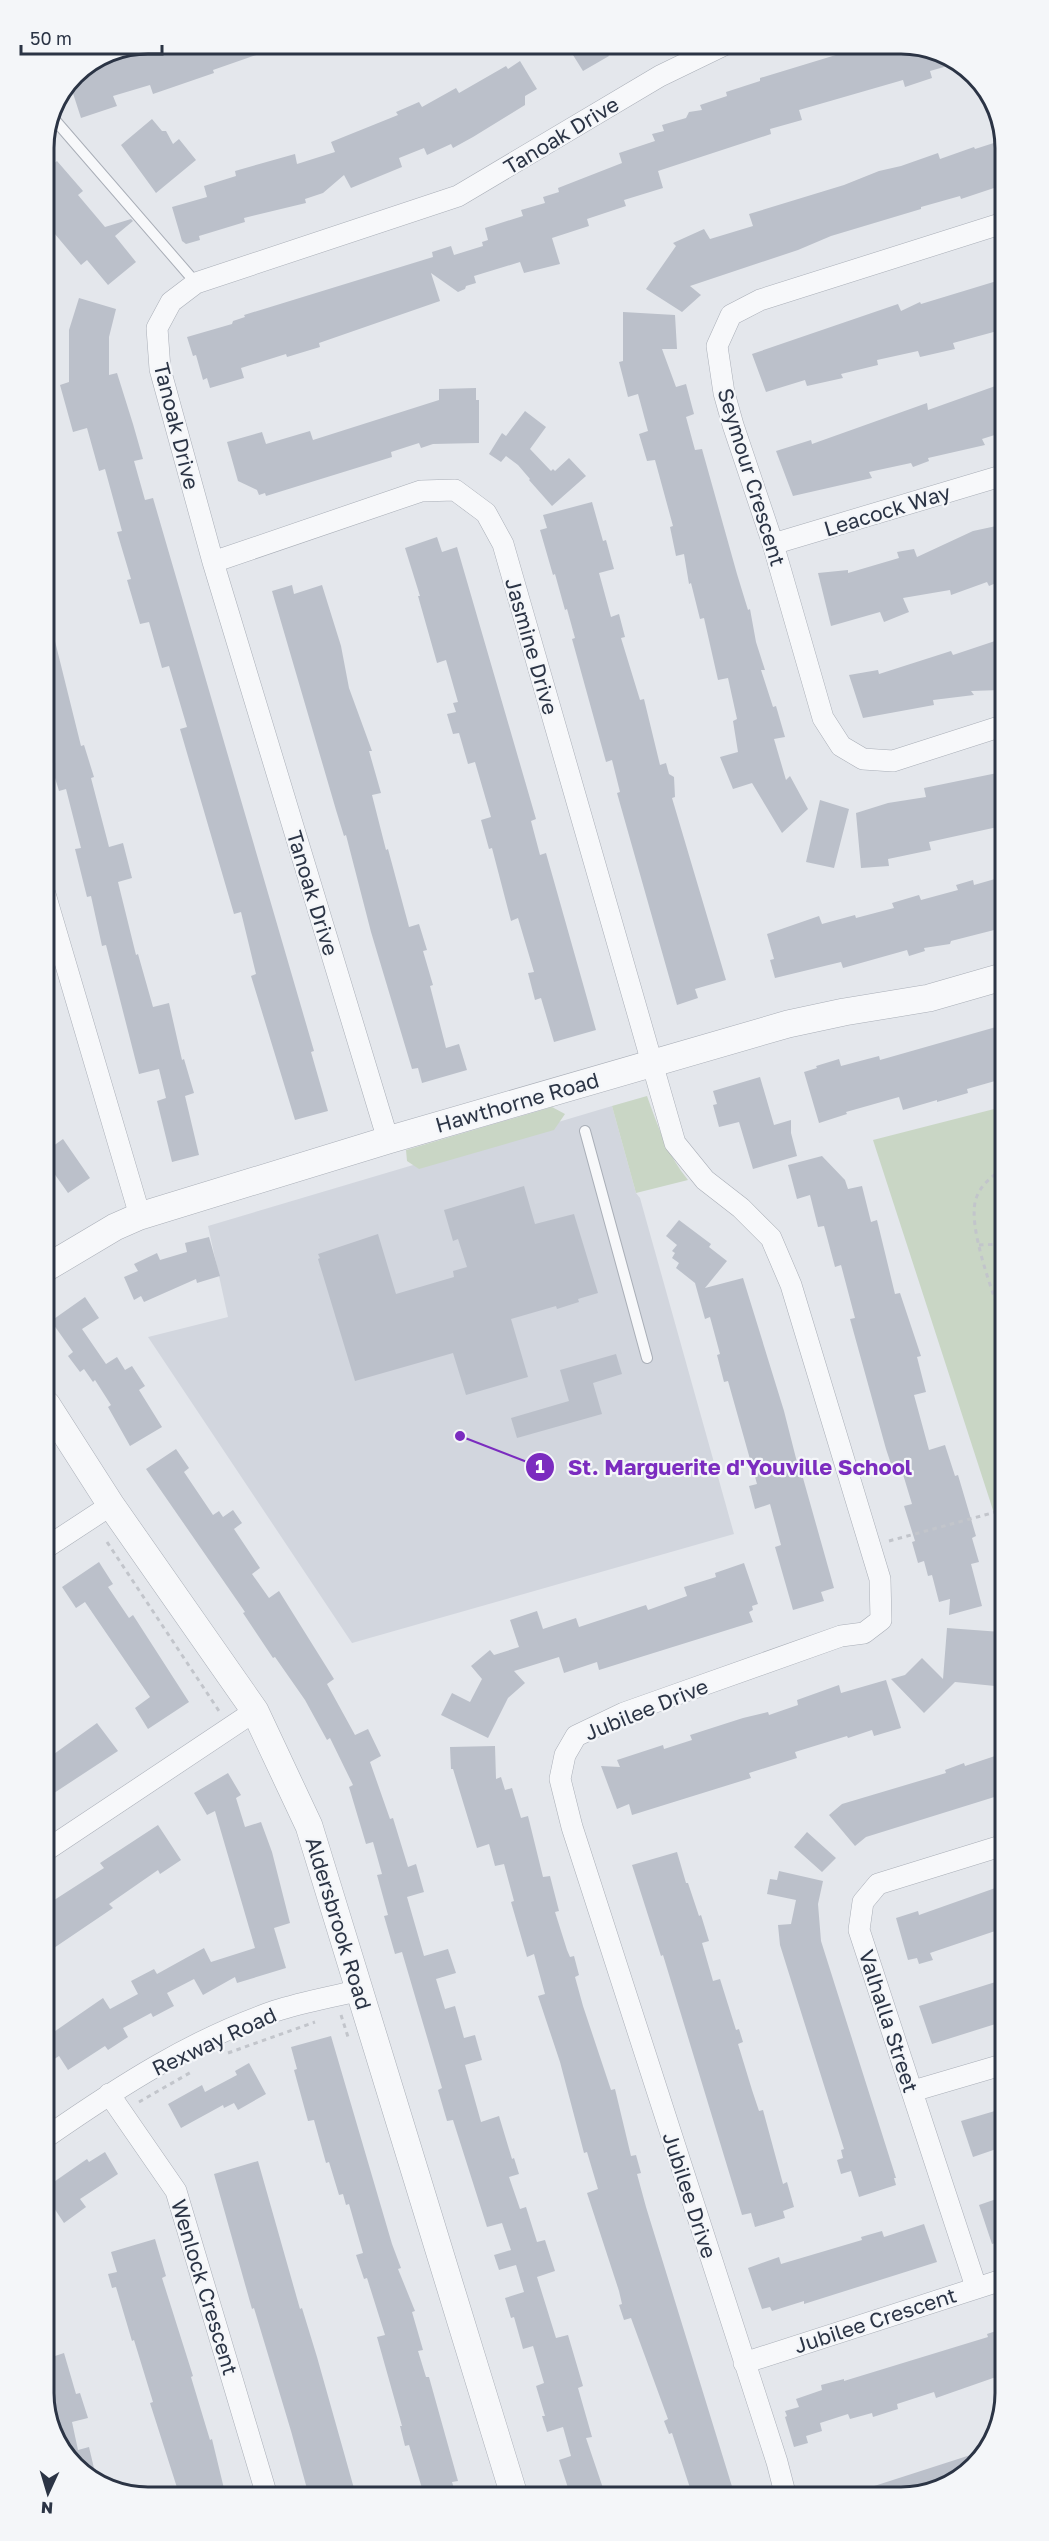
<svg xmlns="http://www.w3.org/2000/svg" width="1049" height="2541" viewBox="0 0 1049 2541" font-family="'Golos Text',sans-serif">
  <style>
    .built { fill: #d2d6de }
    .green { fill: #c9d6c5 }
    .building { fill: #bbc0ca }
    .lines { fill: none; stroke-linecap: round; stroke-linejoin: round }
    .service-casing { stroke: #a9aeb7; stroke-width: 12 }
    .minor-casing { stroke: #a9aeb7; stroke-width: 22 }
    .tertiary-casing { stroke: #a9aeb7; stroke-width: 28 }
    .path { stroke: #c2c5cb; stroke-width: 3; stroke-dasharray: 4.5 4.5; stroke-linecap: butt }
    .service { stroke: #f7f8fa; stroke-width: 10 }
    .minor { stroke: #f7f8fa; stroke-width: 21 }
    .tertiary { stroke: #f7f8fa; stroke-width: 27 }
    .labels { text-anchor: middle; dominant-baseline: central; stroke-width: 4.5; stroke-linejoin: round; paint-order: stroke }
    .street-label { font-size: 21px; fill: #2b3445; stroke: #f4f6f9 }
    .rim { fill: none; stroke: #2b3445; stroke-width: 3 }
    .leader { fill: none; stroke: #7b2cbf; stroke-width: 2 }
    .callout-dot { fill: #7b2cbf; stroke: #f4f6f9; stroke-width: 2 }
    .mark-label { font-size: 18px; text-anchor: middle; font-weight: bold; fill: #fff }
    .callout-label { font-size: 22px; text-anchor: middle; font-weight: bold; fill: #7b2cbf; stroke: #f4f6f9; stroke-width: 4.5; stroke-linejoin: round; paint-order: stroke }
  </style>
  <rect width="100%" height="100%" fill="#e4e7ec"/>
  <path class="built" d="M612 1106 636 1193 640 1198 734 1534 352 1643 148 1337 228 1317 208 1226Z"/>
  <path class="green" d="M647 1096C658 1126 667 1154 688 1180L636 1193 612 1106Z
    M552 1107 565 1114 554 1130 419 1169 407 1161 406 1150Z
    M1002 1107 1003 1541 873 1140Z"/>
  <path class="building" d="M872 44H908L958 63 930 71 932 78 905 87 903 80 799 110 802 120 770 129 771 134 658 171 663 188 624 200 626 206 587 219 589 226 552 238 560 264 524 273 520 262 474 276 476 283 466 286 465 289 458 292 431 273 440 301 319 343 320 347 287 357 286 354 241 368 244 378 210 388 207 378 203 380 196 355 193 356 187 337 232 324 233 321 245 317 244 315 433 257 432 252 451 246 454 255 483 246 482 242 488 240 485 228 523 216 521 210 545 203 543 197 559 192 558 188 622 163 619 153 655 141 652 134 664 131 662 125 686 118 689 112 702 110 700 105 727 96 726 92 760 81V78Z
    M568 47H604L609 56 583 71Z
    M264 50 265 52 213 70 214 73 153 94 150 85 113 96 117 106 81 118 70 84 74 74 88 65 134 51Z
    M520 61 537 89 525 96V105L473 137 453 148 451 144 427 155 424 148 399 158 402 167 351 188 344 175 323 193 305 199 306 203 244 218 245 222 199 236 200 240 186 244 182 241 172 207 207 197 204 186 236 176 235 171 295 154 297 164 335 152 331 142 398 115 396 112 419 102 422 107 456 88 459 93 506 66 508 69Z
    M152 119 162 131H166L173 144 179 139 196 160 156 193 121 145Z
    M1000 141V186L961 199 960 196 921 207V209L831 236 798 250 690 286 701 295 682 312 646 289 676 246 673 243 704 229 710 239 753 226 749 214 844 185 879 171 901 166 938 153 940 159 974 147 975 149Z
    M57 161 83 191 78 195 105 227 131 219 133 221 115 236 136 262 108 285 87 260 81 265 44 221V171Z
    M1000 280 1001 330 953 343 955 349 920 357 918 351 877 360 878 365 841 374 843 378 807 386 805 380 766 392 752 354 898 304 901 311 920 302 921 304Z
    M79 298 116 309 109 337V375L117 373 133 424 143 459 134 461 145 500 153 498 314 1051 311 1052 328 1111 295 1120 251 976 256 974 241 912 234 914 180 729 187 727 169 666 162 668 149 622 140 624 127 580 131 579 117 532 122 531 105 469 99 471 87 428 73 432 60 385 69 382V330Z
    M623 312 675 315 677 349H662L676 387 686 384 694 414 686 417 695 450 702 449 737 574 748 610 750 609 756 642 765 670H761L773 707 776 706 785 737 774 739 786 780 790 776 808 809 782 833 752 783 733 789 720 757 738 752 733 721 737 719 728 678 718 680 704 618 700 619 691 583 689 584 684 554 676 556 670 527 673 526 655 460 647 461 639 434 648 431 638 394 628 397 619 362 623 361Z
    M1001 384V433L982 439 985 445 928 458 929 461 913 467 911 463 869 472 872 478 793 496 776 451 811 440 812 444 927 403 928 410Z
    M476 388V400H479V443L433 444 421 448 419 443 391 452 392 457 266 496 265 493 259 495 257 490 238 481 227 442 262 432 266 444 310 431 313 440 439 400V389Z
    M525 411 546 427 530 449 551 471 553 469 555 471 569 458 586 476 552 506 529 480 530 479 518 465 506 456 501 462 489 454 502 433 506 436Z
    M592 502 603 541 606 540 614 569 599 573 611 617 619 614 625 637 621 638 640 700 644 699 660 765 666 763 669 774 674 777 675 797 672 798 726 980 695 989 698 998 677 1005 617 793 620 792 612 760 606 762 572 639 575 638 567 609 565 610 555 574 553 575 540 530 547 528 543 515Z
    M1001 525V581L989 586 987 582 951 595 950 590 903 598 909 612 884 622 880 612 831 626 818 573 848 570V573L899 558 897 552 914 549 917 557 973 531Z
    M437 537 442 552 457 547 536 819 531 821 540 855 546 853 596 1030 554 1042 541 998 535 1000 528 973 534 972 518 918 511 921 492 848 489 849 481 820 491 817 475 762 468 764 459 733 453 734 447 714 456 712 453 703 458 702 446 660 437 663 418 596H420L405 548Z
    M292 585 294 594 322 585 341 646 349 688 372 751H369L381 793 372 795 386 850 388 849 409 927 419 924 427 950 423 951 433 985 430 986 446 1048 459 1044 467 1070 422 1083 418 1068 412 1069 371 932 346 835 344 836 336 810 272 591Z
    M50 621 81 746 84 745 94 777 91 778 109 847 123 843 132 878 118 882 136 955 138 954 153 1007 169 1003 182 1060 184 1059 194 1093 185 1096 199 1155 172 1162 157 1101 166 1098 159 1069 139 1074 106 945 102 946 91 896 87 897 75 849 81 848 66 789 59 791 48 755 53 754 45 722V622Z
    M1001 639V690L971 691 974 695 933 700 934 705 863 718 849 675 878 670 879 674 951 651 953 655Z
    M1002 772V826L929 842 931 850 888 859 889 866 861 868 856 813 888 803 926 797 924 788Z
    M820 800 849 809 834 868 806 862Z
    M1002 877V928L951 941 950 944 924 948 925 951 909 956 907 950 843 968 841 962 775 978 770 960 774 959 767 934 819 916 822 924 855 915 856 918 894 908 892 903 919 895 921 900 958 890 956 885 973 880 974 885Z
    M996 1027 998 1033 1002 1031V1079L967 1089 968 1093 937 1102V1100L903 1110 899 1097 846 1112 847 1114 819 1123 804 1072 817 1068 816 1066 839 1059 841 1066 879 1056 880 1060Z
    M760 1077 774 1125 791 1120V1133L797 1156 753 1169 739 1122 719 1127 713 1105 717 1104 713 1091Z
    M63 1139 90 1178 68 1193 46 1162V1151Z
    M822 1156 845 1180 848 1189 862 1186 871 1222 877 1220 895 1294 900 1293 921 1356 917 1357 926 1392 914 1395 929 1450 945 1445 955 1476 958 1475 976 1536 972 1538 979 1562 971 1564 982 1606 949 1615 950 1599 939 1602 932 1575 928 1576 924 1561 918 1563 912 1542 915 1541 904 1506 912 1504 902 1471 894 1473 886 1449 850 1319 855 1318 841 1265 835 1267 824 1226 818 1227 810 1195 797 1199 788 1165Z
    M524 1186 535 1224 574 1214 598 1293 578 1299 579 1302 557 1309 556 1306 511 1319 528 1377 466 1395 453 1353 355 1381 318 1259 320 1258 318 1254 378 1234 396 1294 454 1277 453 1271 467 1267 458 1239 453 1241 444 1210Z
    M679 1220 711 1244 709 1247 727 1261 705 1288 743 1278 784 1411 801 1478H803L834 1588 821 1592 824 1601 793 1610 775 1547 781 1545 770 1504 755 1509 749 1486 757 1484 728 1381 724 1382 717 1355 720 1354 710 1317 705 1319 695 1283 676 1268 679 1263 672 1258 675 1253 672 1251 677 1245 666 1236Z
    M209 1237 220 1276 197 1283 196 1279 144 1302 141 1296 134 1300 124 1277 138 1271 134 1264 157 1253 160 1260 187 1252 185 1243Z
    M85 1297 99 1318 82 1329 106 1364 117 1357 125 1370 132 1366 145 1386 139 1390 162 1427 130 1446 108 1407 111 1405 95 1380 93 1382 84 1369 80 1372 68 1356 73 1352 51 1321Z
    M616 1354 622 1374 593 1383 602 1414 517 1438 511 1418 569 1401 560 1370Z
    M176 1449 189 1468 184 1472 213 1515 219 1511 223 1517 233 1510 242 1523 234 1529 260 1568 252 1574 269 1598 279 1591 334 1679 327 1684 355 1735 368 1729 381 1756 370 1762 390 1819 393 1818 408 1867 416 1864 424 1892 407 1897 424 1956 448 1949 456 1973 436 1979 445 2009 455 2006 464 2038 475 2035 482 2060 465 2065 481 2122 499 2116 512 2159 514 2158 519 2174 509 2177 520 2209 526 2207 537 2242 545 2240 555 2271 537 2277 556 2338 568 2335 583 2386 578 2388 592 2437 586 2438 605 2494H570L559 2460 571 2456 563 2427 547 2432 542 2416H545L536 2386 544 2383 533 2346 523 2349 514 2317 511 2318 505 2298 524 2292 516 2265 499 2270 494 2255 511 2250 502 2223 487 2227 453 2120 447 2121 438 2090 442 2088 402 1952 395 1954 384 1916 388 1915 377 1875 382 1874 373 1842 366 1844 349 1787 353 1785 330 1738 327 1740 305 1700 275 1657 273 1658 243 1613 245 1612 146 1469Z
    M99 1562 113 1584 108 1587 129 1618 133 1615 189 1702 148 1729 135 1708 150 1697 85 1602 76 1608 62 1587Z
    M744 1563 758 1604 752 1606 753 1610 749 1612 753 1622 599 1670 597 1662 564 1673 559 1657 514 1671 525 1683 508 1698 488 1738 441 1715 452 1693 470 1702 482 1679 471 1666 490 1650 494 1655 519 1647 510 1620 537 1611 543 1629 576 1618 579 1627 646 1605 648 1610 687 1596 684 1587 716 1577 715 1573Z
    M947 1628 1001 1632 999 1647H1004V1662H997L995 1686 955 1682 924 1713 891 1679 905 1675 922 1658 943 1679Z
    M886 1680 901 1728 874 1736 872 1730 848 1738 847 1736 795 1752 797 1758 749 1773 751 1778 632 1815 629 1804 617 1809 601 1766 620 1767 617 1760 663 1745 664 1749 692 1740 690 1735 743 1718 768 1712 769 1715 798 1705 797 1700 839 1685 841 1693Z
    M97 1723 118 1751 48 1797 47 1759Z
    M495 1746 496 1779 501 1777 505 1790 512 1788 521 1818 528 1816 543 1877 550 1876 559 1911 555 1912 567 1950 570 1957 574 1956 579 1975 575 1977 583 2006 611 2090 615 2089 631 2156 636 2155 641 2173 637 2174 646 2207 734 2493 692 2494 672 2433 669 2434 664 2421 668 2419 631 2318 624 2320 619 2305 622 2304 619 2291 587 2193 598 2189 587 2152 584 2153 560 2062 538 1996 545 1994 534 1954 527 1957 511 1902 514 1901 504 1864 495 1866 489 1844 477 1848 453 1769H451L450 1747Z
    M1004 1753V1794L866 1837 855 1846 829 1815 842 1804 946 1773 945 1770 964 1763 965 1766Z
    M228 1773 241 1795 236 1798 245 1827 261 1822 272 1852 290 1923 274 1928 286 1968 237 1983 235 1977 203 1995 194 1979 167 1993 174 2006 153 2017 151 2013 123 2028 128 2037 108 2050 105 2046 68 2070 59 2056 48 2063V2036L103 1998 110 2009 138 1994 131 1981 154 1969 157 1974 204 1948 211 1962 255 1948 215 1811 207 1815 194 1793Z
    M158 1825 181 1860 160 1874 158 1870 109 1904 113 1908 48 1952V1904L104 1868 100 1863Z
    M807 1832 836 1858 822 1872 794 1847Z
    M677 1852 686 1883H688L699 1916 701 1915 709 1941 702 1943 713 1981 720 1979 736 2030 739 2029 743 2042 738 2044 752 2090 759 2111 763 2110 783 2184 787 2182 794 2207 783 2211 785 2218 755 2227 751 2213 742 2215 663 1955 661 1956 632 1865Z
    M779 1871 823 1881 818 1904 821 1941 896 2178H894L896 2185 859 2197 851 2171 841 2174 837 2160 843 2158 841 2150 844 2149 780 1945 778 1925 791 1924 796 1900 767 1894 770 1879 777 1880Z
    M1001 1886 1004 1897V1928L930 1953 933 1960 919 1964 917 1958 908 1960 896 1918 918 1911 919 1915Z
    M1005 1979V2021L932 2044 919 2006Z
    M331 2036 392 2244 401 2268 398 2269 415 2311 412 2312 423 2350 418 2351 426 2377H429L458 2481 452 2482 456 2495H424L409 2445 405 2446 400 2426H402L377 2337 385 2335 367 2278 364 2279 356 2255 363 2253 349 2204 346 2205 343 2194 339 2195 329 2162 326 2163 314 2120 308 2121 294 2070 297 2069 291 2047Z
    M249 2063 266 2094 238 2110 234 2103 224 2108 223 2105 181 2128 168 2104 202 2085 205 2092 237 2075 235 2071Z
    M1005 2108V2146L973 2157 961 2121Z
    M105 2152 118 2174 80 2199 86 2207 64 2223 48 2199V2186L87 2159 89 2162Z
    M258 2161 300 2309 302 2308 317 2357 355 2492 341 2496H309L291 2431 254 2308 252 2309 214 2174Z
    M1005 2196V2240L992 2244 979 2205Z
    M924 2224 937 2262 804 2304V2301L772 2311 770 2307 762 2309 748 2268 779 2257 781 2264 862 2240 861 2237 882 2231 884 2237Z
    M155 2239 166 2276 162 2278 193 2376 191 2377 210 2440 212 2439 226 2497H180L150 2403 153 2402 134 2340 132 2341 116 2287 112 2288 108 2274 117 2272 111 2252Z
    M1005 2328V2371L995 2374 996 2377 936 2398 934 2392 897 2404 898 2409 873 2417 872 2413 850 2419 848 2414 820 2423 822 2431 806 2436 808 2443 794 2447 785 2417 787 2416 785 2411 799 2407 796 2399 822 2390 821 2385 844 2379V2381L988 2337 987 2334Z
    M64 2353 76 2394 80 2393 88 2418 72 2422 78 2450 89 2447 97 2481 84 2476 49 2426V2358Z
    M986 2450 984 2456 934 2492H869L868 2488Z"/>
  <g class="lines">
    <g class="service-casing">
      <path id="service" d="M54 119 196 283
        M585 1131 647 1358"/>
    </g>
    <g class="minor-casing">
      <path id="minor" d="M1000 224 760 300 731 315 717 346 724 393 733 425 773 544 823 718 841 746 863 759 893 761 1002 726
        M773 544 1001 476
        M213 562 421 491 455 490 486 513 503 544 675 1143 705 1180 741 1208 771 1238 791 1285 880 1579 881 1620 864 1633 841 1636 624 1713 576 1736 565 1755 560 1779 572 1827 777 2462 785 2493
        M45 894 140 1216
        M388 1140 213 562 160 369 157 328 171 302 196 283 458 196 660 76 724 45
        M47 1547 111 1505
        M48 1849 255 1711
        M913 2091 1005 2064
        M109 2094 176 2191 267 2496
        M48 2136C120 2086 193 2039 275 2011 303 2002 332 1997 360 1990
        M976 2287 859 1930 863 1902 878 1884 1004 1845
        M744 2363 1005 2279"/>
    </g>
    <g class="tertiary-casing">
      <path id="tertiary" d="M46 1268 115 1227 140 1216 388 1140 788 1024 844 1012 929 998 1002 977
        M47 1405 111 1505 255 1711 309 1826 514 2495"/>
    </g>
    <path class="path" d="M1003 1169C992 1176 982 1184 977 1196 965 1223 994 1294 1003 1323
      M979 1245 1003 1244
      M889 1541 1003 1510
      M107 1542 219 1711
      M341 2015 349 2040
      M228 2053 315 2022
      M139 2102 193 2071"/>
    <use href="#service" class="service"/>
    <use href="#minor" class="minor"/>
    <use href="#tertiary" class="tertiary"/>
  </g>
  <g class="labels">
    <g class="street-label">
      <text transform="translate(561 135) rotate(-31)">Tanoak Drive</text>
      <text transform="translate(177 426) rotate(76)">Tanoak Drive</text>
      <text transform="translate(752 477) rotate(73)">Seymour Crescent</text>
      <text transform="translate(887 510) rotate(-17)">Leacock Way</text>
      <text transform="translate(532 646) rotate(74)">Jasmine Drive</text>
      <text transform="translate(313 893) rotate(73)">Tanoak Drive</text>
      <text transform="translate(517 1102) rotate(-16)">Hawthorne Road</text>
      <text transform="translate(646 1709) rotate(-22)">Jubilee Drive</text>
      <text transform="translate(339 1923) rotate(73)">Aldersbrook Road</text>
      <text transform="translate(889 2021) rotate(72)">Valhalla Street</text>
      <text transform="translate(214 2041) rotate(-25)">Rexway Road</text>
      <text transform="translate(690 2195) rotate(72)">Jubilee Drive</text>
      <text transform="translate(205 2287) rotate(73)">Wenlock Crescent</text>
      <text transform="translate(875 2320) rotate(-18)">Jubilee Crescent</text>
    </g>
  </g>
  <path d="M0 0H1049V2541H0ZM148 54H901A94 94 0 0 1 995 148V2393A94 94 0 0 1 901 2487H148A94 94 0 0 1 54 2393V148A94 94 0 0 1 148 54Z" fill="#f4f6f9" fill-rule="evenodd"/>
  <path class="rim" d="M148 54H901A94 94 0 0 1 995 148V2393A94 94 0 0 1 901 2487H148A94 94 0 0 1 54 2393V148A94 94 0 0 1 148 54Z"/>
  <path class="leader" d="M460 1436L540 1467"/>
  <g class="callout-dot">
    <circle cx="460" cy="1436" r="6"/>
    <circle cx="540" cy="1467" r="15"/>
  </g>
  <g class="mark-label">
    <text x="540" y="1473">1</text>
  </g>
  <g class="callout-label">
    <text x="740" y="1475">St. Marguerite d'Youville School</text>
  </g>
  <g transform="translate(48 2493) rotate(184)" stroke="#f4f6f9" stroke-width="4.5" paint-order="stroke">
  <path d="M0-4.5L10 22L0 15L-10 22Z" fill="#2b3445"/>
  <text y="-9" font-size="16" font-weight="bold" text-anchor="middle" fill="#2b3445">N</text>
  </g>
  <path d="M21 45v9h141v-9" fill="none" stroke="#2b3445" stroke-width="3"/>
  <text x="30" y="45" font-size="18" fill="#2b3445" stroke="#f4f6f9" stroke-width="4.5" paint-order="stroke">50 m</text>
</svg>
